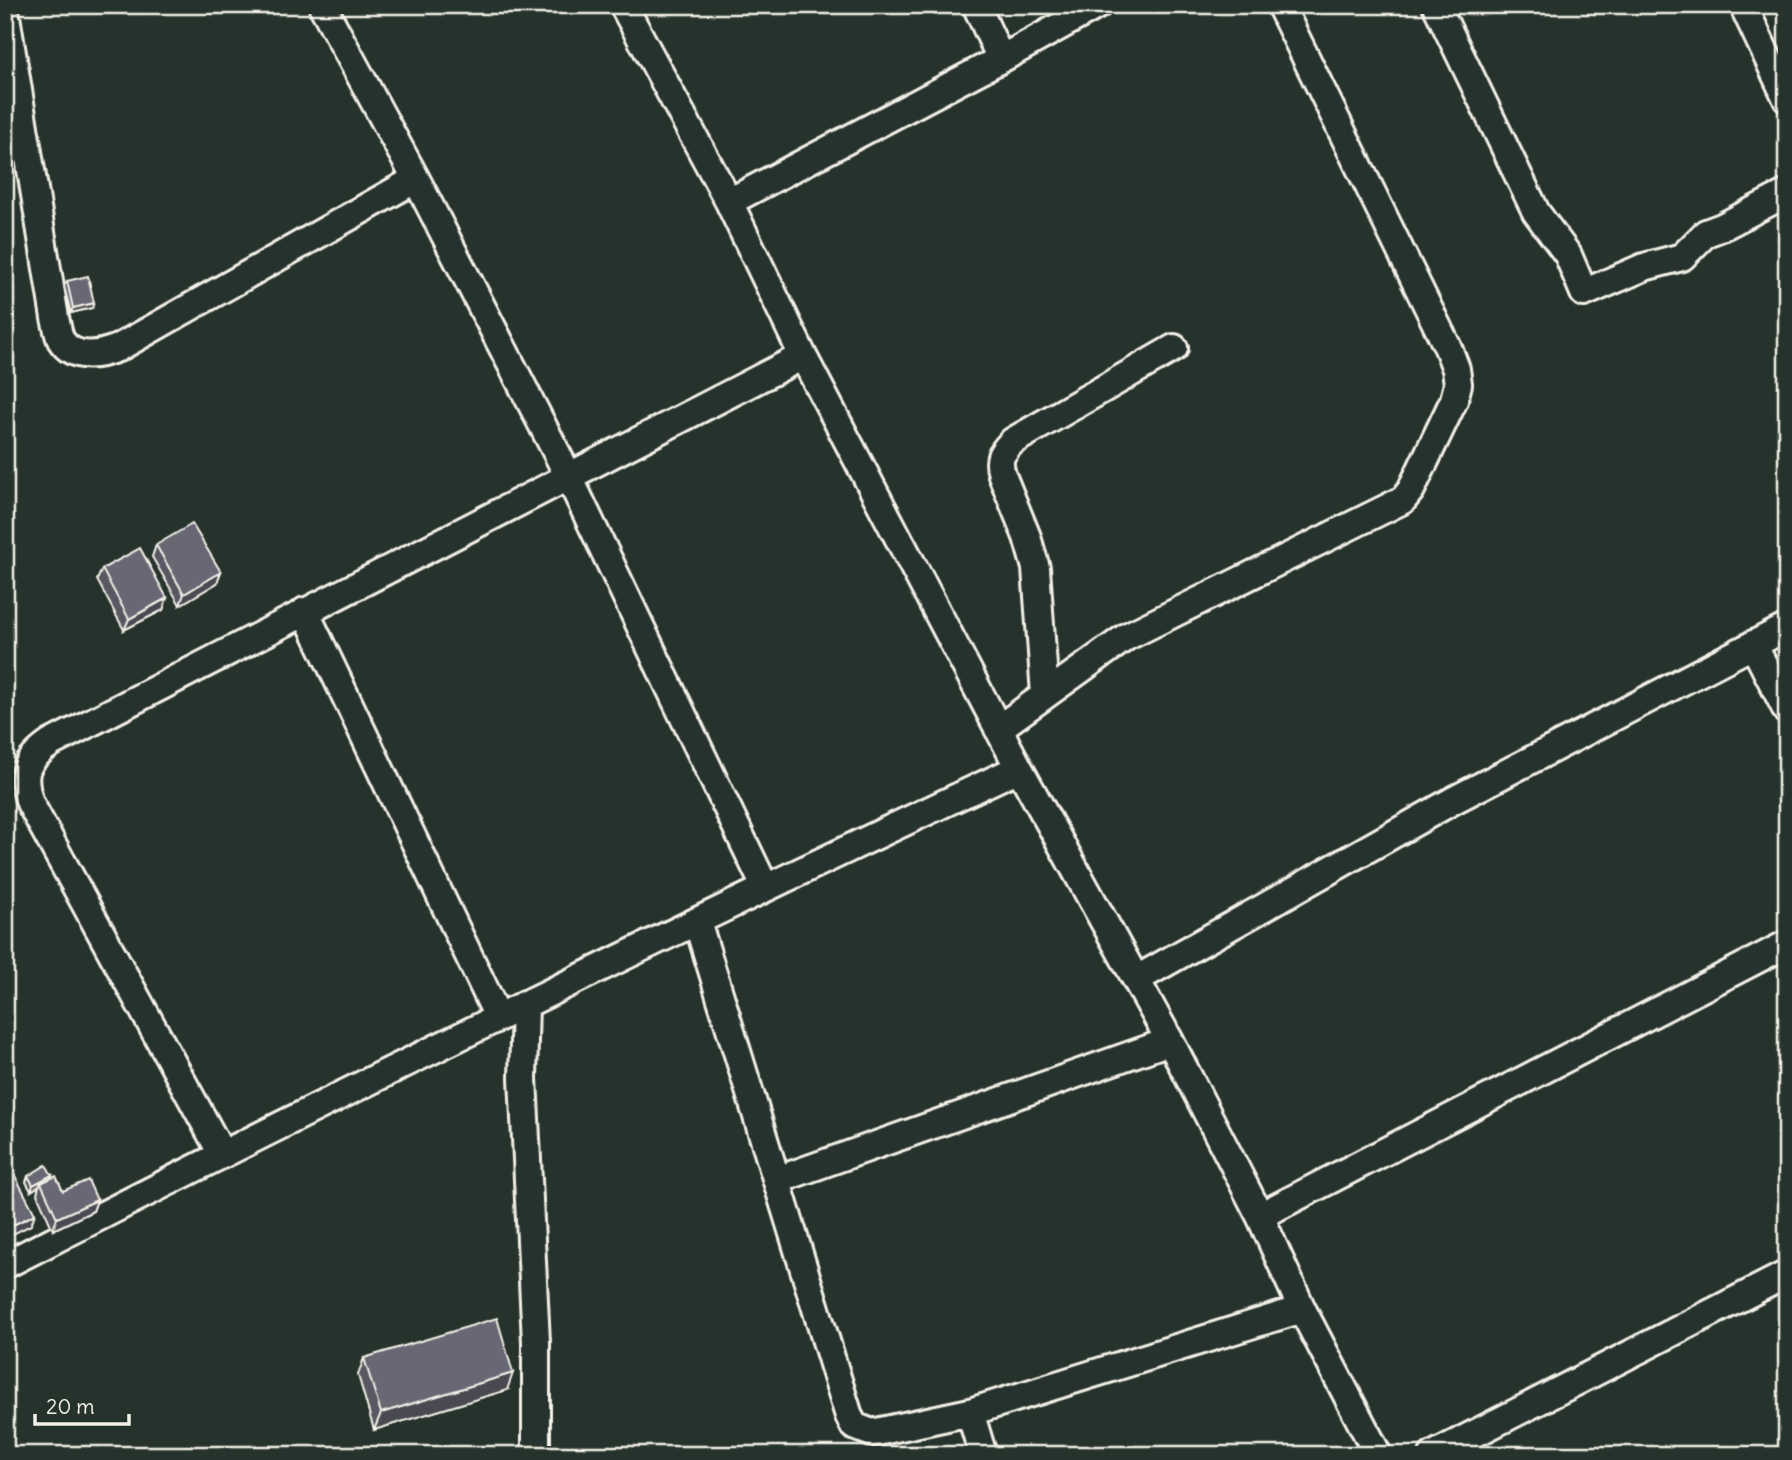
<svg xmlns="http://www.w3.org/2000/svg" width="1792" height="1460" viewBox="0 0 1792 1460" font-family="Delius,sans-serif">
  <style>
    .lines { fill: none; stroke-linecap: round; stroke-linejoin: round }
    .minor-casing { stroke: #f4f1e8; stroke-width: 32 }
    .minor { stroke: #26332d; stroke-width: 26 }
    .wall { fill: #595964; stroke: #f4f1e8; stroke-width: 2 }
    .shaded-wall { fill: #494951; stroke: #f4f1e8; stroke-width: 2 }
    .building { fill: #686874; stroke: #f4f1e8; stroke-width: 2 }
  </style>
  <rect width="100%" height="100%" fill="#26332d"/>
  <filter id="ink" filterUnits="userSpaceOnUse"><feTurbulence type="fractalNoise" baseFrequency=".0143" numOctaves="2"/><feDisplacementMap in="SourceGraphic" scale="14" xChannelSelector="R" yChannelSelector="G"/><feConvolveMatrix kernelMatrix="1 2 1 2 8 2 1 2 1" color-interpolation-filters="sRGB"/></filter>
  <g filter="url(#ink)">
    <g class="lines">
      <g class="minor-casing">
        <path id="minor" d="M322 5 416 179 568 475 765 887
          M623 5 729 202 803 356 1019 768 1170 1041 1260 1216 1302 1309 1378 1455
          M976 5 1001 59
          M1436 5 1536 212 1568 255 1584 293 1644 267 1682 257 1706 233 1722 227 1787 193
          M1743 5 1787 99
          M5 10 55 318C57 325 58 334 61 340 74 361 100 355 118 348L416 179
          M729 202 1001 59 1098 5
          M305 611 498 1017
          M1753 644 1787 711
          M1045 695 1036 568 1027 537 1002 475C997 458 1001 453 1013 441L1174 348
          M998 729 1126 637 1403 500 1411 490 1454 400 1458 384 1456 369 1448 348 1280 5
          M697 921 849 1416 854 1426 872 1433 970 1412 1302 1309
          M1137 979 1454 800 1787 627
          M525 1004 523 1078 536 1342V1455
          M222 1154 30 803C20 773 25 761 51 743L803 356
          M777 1180 1170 1041
          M1260 1216 1787 944
          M5 1265C340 1093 678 928 1019 768
          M970 1412 983 1455
          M1433 1455 1787 1274"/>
      </g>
      <use href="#minor" class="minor"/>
    </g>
    <path class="wall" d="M67 281 92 308 71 313 64 286Z
      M156 545 217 583 180 605 152 557Z
      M102 569 167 598 163 610 124 630 97 580Z
      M28 1176 51 1178 63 1191 97 1200 93 1211 53 1230 37 1194 39 1186 31 1191 26 1182Z
      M364 1358 507 1390 374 1430 358 1375Z"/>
    <path class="shaded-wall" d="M94 303 92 308 71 313 73 308Z
      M221 572 217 583 180 605 184 594Z
      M167 598 163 610 124 630 129 619Z
      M13 1126 5 1146V1130Z
      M52 1175 50 1181 41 1183 39 1186 31 1191 33 1185Z
      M97 1200 93 1211 53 1230 57 1218Z
      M35 1214 31 1225 5 1238V1233L7 1228Z
      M513 1373 507 1390 374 1430 381 1413Z"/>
    <path class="building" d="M88 276 94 303 73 308 67 281Z
      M192 524 221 572 184 594 156 545Z
      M140 548 167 598 129 619 102 569Z
      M5 1113 13 1126 5 1130Z
      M5 1157 35 1214 7 1228 5 1225Z
      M46 1165 52 1175 33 1185 28 1176Z
      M56 1176 63 1191 88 1180 97 1200 57 1218 41 1183Z
      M497 1318 513 1373 381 1413 364 1358Z"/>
  </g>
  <rect width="1792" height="1460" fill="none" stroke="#26332d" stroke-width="28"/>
  <rect x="14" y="14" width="1764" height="1432" fill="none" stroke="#f4f1e8" stroke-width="2.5" filter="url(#ink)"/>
  <path d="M35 1414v10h94v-10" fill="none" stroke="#f4f1e8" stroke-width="3.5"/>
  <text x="46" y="1414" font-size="21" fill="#f4f1e8" stroke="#26332d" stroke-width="5" paint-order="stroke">20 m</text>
</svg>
